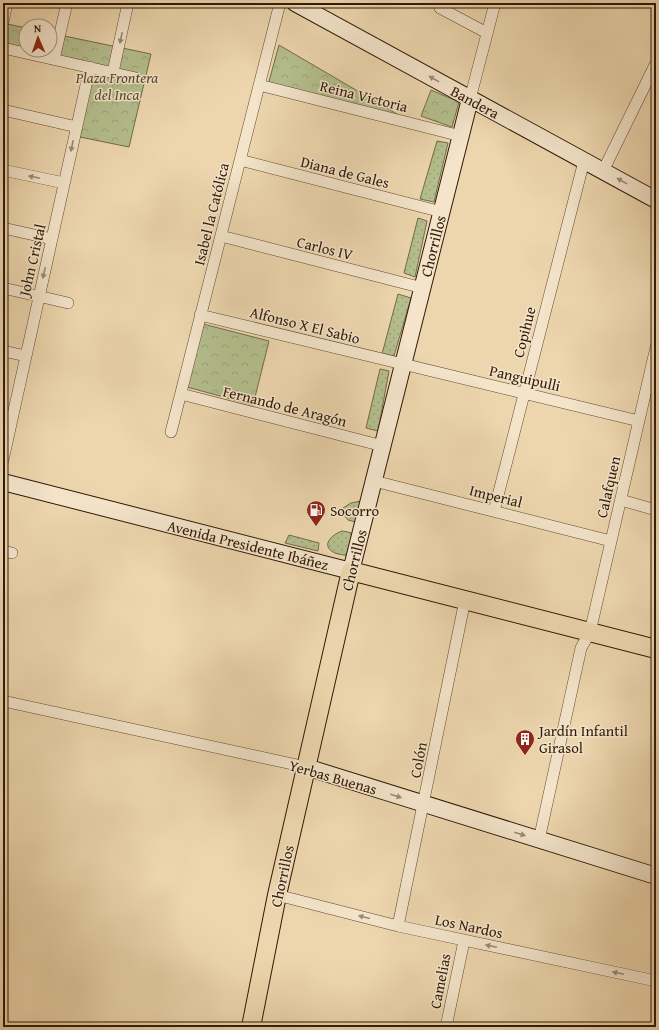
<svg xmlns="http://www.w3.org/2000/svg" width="659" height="1030" viewBox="0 0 659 1030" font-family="'Gentium Book Plus',serif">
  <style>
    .grass { fill: url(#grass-dots); stroke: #726b4a }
    .park { fill: url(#park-crowns); stroke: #726b4a }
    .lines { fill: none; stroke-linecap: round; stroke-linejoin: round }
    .street-casing { stroke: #604831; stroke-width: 12 }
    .secondary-casing { stroke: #311807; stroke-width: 18 }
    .primary-casing { stroke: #311807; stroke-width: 20 }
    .street { stroke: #f3e4ca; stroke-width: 11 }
    .secondary { stroke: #f3e4ca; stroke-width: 16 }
    .primary { stroke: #edd6ae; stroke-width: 18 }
    .oneway { fill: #9c8872 }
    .labels { text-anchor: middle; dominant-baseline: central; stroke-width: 3; stroke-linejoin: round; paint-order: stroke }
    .park-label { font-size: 15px; font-style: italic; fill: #584a2f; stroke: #f3e4ca }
    .street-label { font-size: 15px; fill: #311807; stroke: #f3e4ca }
    .poi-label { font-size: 15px; fill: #311807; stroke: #f3e4ca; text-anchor: start }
  </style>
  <defs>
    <pattern id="grass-dots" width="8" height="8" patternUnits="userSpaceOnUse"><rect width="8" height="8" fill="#b4be8d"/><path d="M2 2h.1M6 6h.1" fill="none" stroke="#9ba378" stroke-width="1.8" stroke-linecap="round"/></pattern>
    <pattern id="park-crowns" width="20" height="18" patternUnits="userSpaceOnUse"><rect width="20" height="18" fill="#b4be8d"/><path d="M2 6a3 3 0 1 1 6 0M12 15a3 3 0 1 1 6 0" fill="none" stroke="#9ba378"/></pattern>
  </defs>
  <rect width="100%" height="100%" fill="#edd6ae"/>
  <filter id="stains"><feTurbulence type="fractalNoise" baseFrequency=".005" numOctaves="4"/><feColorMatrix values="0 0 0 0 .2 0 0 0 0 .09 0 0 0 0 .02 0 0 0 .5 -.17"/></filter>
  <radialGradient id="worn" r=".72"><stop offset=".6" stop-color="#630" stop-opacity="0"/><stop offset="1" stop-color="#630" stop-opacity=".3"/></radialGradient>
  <path class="grass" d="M437 141 448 143 434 202 420 199Z
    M418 218 427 221 415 277 404 273Z
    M398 294 411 298 394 356 382 354Z
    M380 369 389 371 378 431 366 428Z
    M365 500 359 523 348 520 340 510 351 503Z
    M342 531 348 532 354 534 351 556C346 555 340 555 335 553 320 546 331 535 342 531Z
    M289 535 319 543 318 551 285 543Z"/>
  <path class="park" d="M3 23 26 28V50L3 44Z
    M50 33 151 54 129 147 80 137 95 65 28 50H50Z
    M279 45 402 117 268 85Z
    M431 90 459 102 452 127 421 116Z
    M203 324 269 341 253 405 187 387Z"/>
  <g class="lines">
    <g class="street-casing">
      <path id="street" d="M440 8 487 33
        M3 22 7 3
        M3 48 136 78
        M54 59 67 3
        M113 72 128 3
        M259 85 461 136
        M470 99 495 3
        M3 110 77 127
        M240 160 442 212
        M3 170 64 183
        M603 171 656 63
        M3 228 52 239
        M221 236 423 288
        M3 288 68 303
        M200 315 639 421
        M3 351 26 356
        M181 394 383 446
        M171 432 280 3
        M3 460 90 67
        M374 481 611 541
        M621 500 656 510
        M494 511 584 161
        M3 551 12 553
        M3 701 306 767
        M539 840 581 648 590 632 656 347
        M277 895 398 926 656 981
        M398 926 465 600
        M446 1027 464 941"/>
    </g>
    <g class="secondary-casing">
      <path id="secondary" d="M295 3 656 200
        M3 482 351 571 470 99
        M306 767 656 876"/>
    </g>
    <g class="primary-casing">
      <path id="primary" d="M251 1027 277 895 351 571 656 649"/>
    </g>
    <use href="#street" class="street"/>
    <use href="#secondary" class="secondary"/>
    <use href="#primary" class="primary"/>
  </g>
  <defs><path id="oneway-solid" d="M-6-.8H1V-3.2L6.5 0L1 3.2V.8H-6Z"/></defs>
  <g class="oneway">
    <use href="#oneway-solid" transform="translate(121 38) rotate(102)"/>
    <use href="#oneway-solid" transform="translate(434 79) rotate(-151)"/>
    <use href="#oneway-solid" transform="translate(72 146) rotate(102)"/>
    <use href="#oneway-solid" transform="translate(34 177) rotate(-168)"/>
    <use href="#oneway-solid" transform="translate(622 181) rotate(-151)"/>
    <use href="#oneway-solid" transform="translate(44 273) rotate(103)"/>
    <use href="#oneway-solid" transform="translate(396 796) rotate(17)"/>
    <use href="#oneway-solid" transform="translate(520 834) rotate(17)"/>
    <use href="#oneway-solid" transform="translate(364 917) rotate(-166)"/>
    <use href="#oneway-solid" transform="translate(491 946) rotate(-168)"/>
    <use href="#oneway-solid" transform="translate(618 973) rotate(-168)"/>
  </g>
  <defs>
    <g id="fuel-pin" transform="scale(1)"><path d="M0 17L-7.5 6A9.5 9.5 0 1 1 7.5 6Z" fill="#8f2418" stroke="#f3e4ca"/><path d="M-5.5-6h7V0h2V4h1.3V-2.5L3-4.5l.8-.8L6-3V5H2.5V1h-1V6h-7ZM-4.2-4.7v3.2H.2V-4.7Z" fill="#fff"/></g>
    <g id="building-pin" transform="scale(1)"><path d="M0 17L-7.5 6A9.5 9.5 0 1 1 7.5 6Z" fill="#8f2418" stroke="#f3e4ca"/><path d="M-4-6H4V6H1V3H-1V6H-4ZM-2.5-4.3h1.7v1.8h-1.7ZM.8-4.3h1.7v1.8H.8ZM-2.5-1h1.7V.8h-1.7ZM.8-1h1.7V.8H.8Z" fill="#fff"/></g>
  </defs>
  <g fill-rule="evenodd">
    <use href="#fuel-pin" x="316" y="510"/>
    <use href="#building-pin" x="525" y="739"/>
  </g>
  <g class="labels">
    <g class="park-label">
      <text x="117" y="77">Plaza Frontera<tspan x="117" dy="17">del Inca</tspan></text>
    </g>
    <g class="street-label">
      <text transform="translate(364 96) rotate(14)">Reina Victoria</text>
      <text transform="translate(475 102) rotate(28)">Bandera</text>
      <text transform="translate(345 172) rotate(14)">Diana de Gales</text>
      <text transform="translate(211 214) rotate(-76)">Isabel la Católica</text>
      <text transform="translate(433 246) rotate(-76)">Chorrillos</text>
      <text transform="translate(325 248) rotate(14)">Carlos IV</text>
      <text transform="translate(32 260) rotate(-77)">John Cristal</text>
      <text transform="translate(305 325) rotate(14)">Alfonso X El Sabio</text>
      <text transform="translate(524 332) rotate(-76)">Copihue</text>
      <text transform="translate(525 378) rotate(13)">Panguipulli</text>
      <text transform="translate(285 406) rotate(14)">Fernando de Aragón</text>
      <text transform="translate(608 487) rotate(-77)">Calafquen</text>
      <text transform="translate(496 496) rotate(14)">Imperial</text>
      <text transform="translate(248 545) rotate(14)">Avenida Presidente Ibáñez</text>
      <text transform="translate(354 560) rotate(-76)">Chorrillos</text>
      <text transform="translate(418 760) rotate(-79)">Colón</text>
      <text transform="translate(333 777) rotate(16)">Yerbas Buenas</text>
      <text transform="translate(282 876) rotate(-78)">Chorrillos</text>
      <text transform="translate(469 926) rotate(12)">Los Nardos</text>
      <text transform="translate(440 981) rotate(-79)">Camelias</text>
    </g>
    <g class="poi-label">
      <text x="330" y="510">Socorro</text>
      <text x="539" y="730">Jardín Infantil<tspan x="539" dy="17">Girasol</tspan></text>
    </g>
  </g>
  <rect width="659" height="1030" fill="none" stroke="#edd6ae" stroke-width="16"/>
  <rect x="4" y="4" width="651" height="1022" fill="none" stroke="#311807" stroke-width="2"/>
  <rect x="8" y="8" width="643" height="1014" fill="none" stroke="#311807"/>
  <g transform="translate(38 38) rotate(358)"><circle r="19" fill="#f3e4ca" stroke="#a5927c"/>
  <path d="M0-3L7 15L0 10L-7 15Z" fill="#8f2418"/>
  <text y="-6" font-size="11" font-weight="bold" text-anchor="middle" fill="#311807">N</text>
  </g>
  <rect width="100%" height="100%" filter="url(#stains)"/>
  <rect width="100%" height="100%" fill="url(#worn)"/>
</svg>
